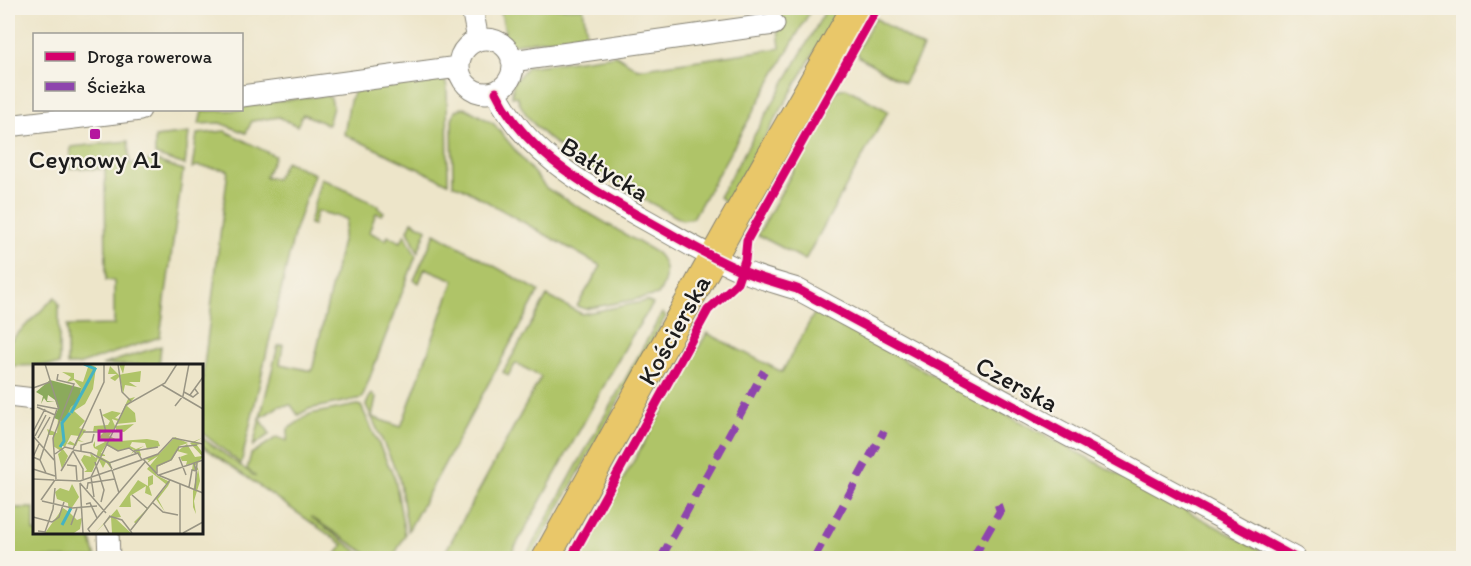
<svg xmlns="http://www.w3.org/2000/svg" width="1471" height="566" viewBox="0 0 1471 566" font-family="Itim,sans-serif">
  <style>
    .green { fill: #afc468; stroke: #667042; stroke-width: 1.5 }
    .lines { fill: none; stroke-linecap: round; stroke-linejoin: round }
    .minor-casing { stroke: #848072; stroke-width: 23 }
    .major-casing { stroke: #848072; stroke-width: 29 }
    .minor { stroke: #fff; stroke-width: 21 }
    .major { stroke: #e9c769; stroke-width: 27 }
    .quiet { stroke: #8e44ad; stroke-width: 8; stroke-dasharray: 15 8; stroke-linecap: butt }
    .cycleway-casing { stroke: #f7f3e8; stroke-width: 13 }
    .cycleway { stroke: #d6006c; stroke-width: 9 }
    .poi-dot { fill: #b5179e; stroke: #f7f3e8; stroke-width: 2 }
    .labels { text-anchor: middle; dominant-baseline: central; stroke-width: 4.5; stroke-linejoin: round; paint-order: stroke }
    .poi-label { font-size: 26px; fill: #1c1c1c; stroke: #f7f3e8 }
    .street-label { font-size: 26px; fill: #1c1c1c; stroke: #f7f3e8 }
    .inset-river { fill: none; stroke: #45b3c2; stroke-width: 3 }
    .inset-road { fill: none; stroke: #999584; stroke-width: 1.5 }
    .view { fill: #b5179e; fill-opacity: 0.15; stroke: #b5179e; stroke-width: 3 }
    .inset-edge { fill: none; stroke: #1c1c1c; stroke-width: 3 }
  </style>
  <rect width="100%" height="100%" fill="#f7f3e8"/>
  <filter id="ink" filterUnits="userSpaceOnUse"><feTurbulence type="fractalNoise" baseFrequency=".0167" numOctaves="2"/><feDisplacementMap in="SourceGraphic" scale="12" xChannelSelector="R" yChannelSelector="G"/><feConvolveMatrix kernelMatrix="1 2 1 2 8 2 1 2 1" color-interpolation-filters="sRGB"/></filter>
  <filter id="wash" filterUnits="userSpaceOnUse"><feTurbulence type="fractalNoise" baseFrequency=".008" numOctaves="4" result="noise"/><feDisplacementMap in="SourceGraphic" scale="24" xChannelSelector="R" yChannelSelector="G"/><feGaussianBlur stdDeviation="1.35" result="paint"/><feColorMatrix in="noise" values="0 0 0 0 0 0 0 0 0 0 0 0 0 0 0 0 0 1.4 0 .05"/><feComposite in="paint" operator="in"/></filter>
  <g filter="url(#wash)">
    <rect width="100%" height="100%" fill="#ede5c9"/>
    <path class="green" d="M500 8H583L587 34 501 46 496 34 505 32Z
      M793 8H812L693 218 682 220C639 195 531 146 517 96L512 97 513 83 527 67 616 55 638 69 780 48 776 10Z
      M827 8H840L727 203 719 197Z
      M875 18 923 48 904 83 859 57 857 51Z
      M444 78 447 87 448 183 344 134C347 122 348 99 354 91Z
      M846 88 888 111 805 260 758 235 837 90Z
      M325 95 331 98 333 107 328 125 303 114 297 126 279 117 252 121 246 133 220 123 199 124 202 111 242 110V106Z
      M461 108H466L494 124 546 188 657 253C669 265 667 281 658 295L585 309 577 306 601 266 461 187 453 185 452 119 455 111Z
      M225 131 275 156 265 177 276 179 286 161 314 174 295 230 241 464 201 432V390L228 170 197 166 192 168 197 134Z
      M189 133 185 165 155 155V137Z
      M128 141 130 164 154 160 183 170 160 337 78 365H67V326L114 325V281L106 280 105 169 69 168 71 147Z
      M321 178 379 206 378 208 384 212 382 215 376 213 369 232 386 240 388 236 401 242 405 234 416 256 362 398 309 409 298 415 291 405 279 406 260 418 270 434 253 446 278 346 283 345 280 364 312 371 347 219 317 211 313 225 309 224Z
      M412 221 427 229 418 252 408 230Z
      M435 233 539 291 408 531 399 477 366 405 371 394 376 397 372 417 401 427 454 280 425 268 419 283 414 280Z
      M547 296 582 314 647 301 653 304 630 339 509 558H442L541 377 516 363 508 376 503 372Z
      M55 297 59 304V365L8 366V343Z
      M815 312 1275 558H578L707 333 782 372Z
      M662 313 666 316 531 558H525Z
      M161 346 159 365H102Z
      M357 405 361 406 395 479 405 535 393 558H373L311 517 366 558H333L343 545 201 445V437L256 477 247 469 251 454 277 437 287 441 288 429 310 414Z
      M8 508H34V532H89L96 558H8Z"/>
  </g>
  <g filter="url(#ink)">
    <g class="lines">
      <g class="minor-casing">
        <path id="minor" d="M472 8 478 40
          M459 66a27 27 0 1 1 54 0a27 27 0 1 1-54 0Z
          M512 61 774 24
          M496 92C526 153 582 183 639 216 672 234 705 255 740 270 758 278 778 283 797 289L1295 558
          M242 96 458 67
          M8 126 140 110
          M8 396 34 399
          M108 532 109 558"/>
      </g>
      <g class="major-casing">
        <path id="major" d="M546 558 734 220 855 8"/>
      </g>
      <use href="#minor" class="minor"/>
      <use href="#major" class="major"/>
      <path class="quiet" d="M661 558 764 371
        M814 558 884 431
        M973 558 1000 511 996 499"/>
      <g class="cycleway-casing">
        <path id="cycleway" d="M496 92C526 153 582 183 639 216 672 234 705 255 740 270 758 278 778 283 797 289L1295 558
          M571 558 708 310 737 283 745 260 747 240 877 8"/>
      </g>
      <use href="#cycleway" class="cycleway"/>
    </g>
  </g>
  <rect class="poi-dot" x="89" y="128" width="12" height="12" rx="3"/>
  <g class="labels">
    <g class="poi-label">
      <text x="95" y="159">Ceynowy A1</text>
    </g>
    <g class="street-label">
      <text transform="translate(605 169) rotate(32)">Bałtycka</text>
      <text transform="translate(674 330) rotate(-61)">Kościerska</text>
      <text transform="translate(1017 384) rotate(28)">Czerska</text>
    </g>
  </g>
  <g transform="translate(33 364)">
    <rect width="170" height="170" fill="#ede5c9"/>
    <path d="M56 0 63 3 60 25 52 40 41 47 52 57 46 64 53 66 46 76 51 78 45 77 43 82 34 80 37 77 42 80 46 72 38 71 32 83 27 81 35 92 29 105 25 90 28 87 20 82V71H16L14 65 24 69 25 55 31 57 38 43 47 36 48 24 41 16 34 18 38 13 29 8 41 9V15L50 18ZM86 0H92L90 10 108 7 107 18H96L104 23 92 21 90 30 87 12 82 17 77 14 84 10H75L77 2 86 11 90 10ZM102 33 94 42 102 49 103 58 83 60 85 57 79 55 82 62 101 60 91 68 83 67V62L76 72 87 77 114 75 125 77 127 82 114 85 112 79 99 78 97 82 103 85 111 82 106 85 108 91 107 93 102 87 98 90 101 86 96 84 85 87 73 81 68 89 72 91V92H66L77 98 79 106 73 98 70 104 65 94 59 108H51L54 106 48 96 51 91 58 93 57 89 63 94 65 86 61 84 60 81 62 77V83L72 78 66 73 73 66 60 68 61 62 75 61 77 57 69 51 79 47 88 49 82 54 86 55 95 35ZM142 73 155 79 146 82V86L154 80 162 93 169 92 157 79 169 74 160 79H170L164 81 169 88V94L162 102 165 104 167 117 161 137 163 150 160 143V127L165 106H159L160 99 153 101 154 97H149L147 93 155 90 144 87 139 96 124 103 123 111 137 118 135 122 125 135 132 148 123 135 103 160 101 158 114 145 110 141 115 144 134 121 114 105 125 92 114 99 116 96 111 95 126 90ZM120 111V120L116 122 119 132 112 129 113 122 97 132 98 143H86L105 116 115 122V113ZM39 120 46 133 36 148 44 156 49 154 47 165 41 169H12L30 144 36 148 35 139 24 135 22 128 27 124 36 127ZM84 145 88 153 82 154 98 169H79L78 153 62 169Z" fill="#afc468"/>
    <path d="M17 16 48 24 47 36 38 43 31 58 21 54 25 45 22 36 15 31 14 37 22 38H14L11 34 8 40 10 32 3 28Z" fill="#8baa5c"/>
    <path class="inset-river" d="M38 49 62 5 51 0M27 83 31 77 29 59 37 49M29 161 38 144"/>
    <path class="inset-road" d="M12 0 26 45M85 0 89 28 98 37M129 21 170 45M0 24 17 18M151 28 160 33 165 29 162 25M157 31 170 13M4 41 25 45M142 42 150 32 156 0M4 43 22 51M67 45 73 68M0 68 12 45M50 68H73M0 72 21 96M2 72 13 51M5 74 17 53M6 80 0 93 7 96M73 80 85 87 96 84 103 89M40 85 71 18V0M40 86 58 89 76 99 79 105M40 87 50 105V115M101 87 125 83M48 88V81L59 78 61 70M22 90 32 83 40 85M146 93 153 111M110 95 125 111 170 129M62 98 71 126 68 138M76 99 105 89 109 96M34 101 43 102 44 116M0 105 22 112M79 106 86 129M80 106 125 90 140 74 170 80M28 107 40 87M13 109 7 96 24 45M124 109V102L138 96 146 83 164 81M126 111 170 96M58 113 61 133M58 113 93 41 132 19 144 0M0 115 21 116M23 115 20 74 41 20 24 16 25 10M22 116 47 117 79 106M47 119 50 169M47 119 73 149M147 120V169M156 123 159 106 163 107 161 99M54 125 55 119 82 115M162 126 164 99M99 131 115 145M8 136 22 116M9 137 39 144 64 142M120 139 130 148 145 151M53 140 57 139 64 154M76 152 89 156 99 169M0 153 19 158 26 153 31 138M38 161 44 144M5 167 12 168 20 145 22 124M97 167 137 116M57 168 55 165 112 98M76 169 71 160 77 152M150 169 170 158"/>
    <path class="view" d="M66 67H88V76H66Z"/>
    <rect width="170" height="170" class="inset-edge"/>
  </g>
  <rect width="1471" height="566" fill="none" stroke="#f7f3e8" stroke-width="30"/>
  <rect x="33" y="33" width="210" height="78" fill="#f7f3e8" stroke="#9f9d96" stroke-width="1.5"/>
  <rect x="45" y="52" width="30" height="9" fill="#d6006c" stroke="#9f9d96" stroke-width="1.5"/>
  <text x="87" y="63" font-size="18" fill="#1c1c1c">Droga rowerowa</text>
  <rect x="45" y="82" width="30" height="9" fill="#8e44ad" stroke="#9f9d96" stroke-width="1.5"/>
  <text x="87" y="93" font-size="18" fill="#1c1c1c">Ścieżka</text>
</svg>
